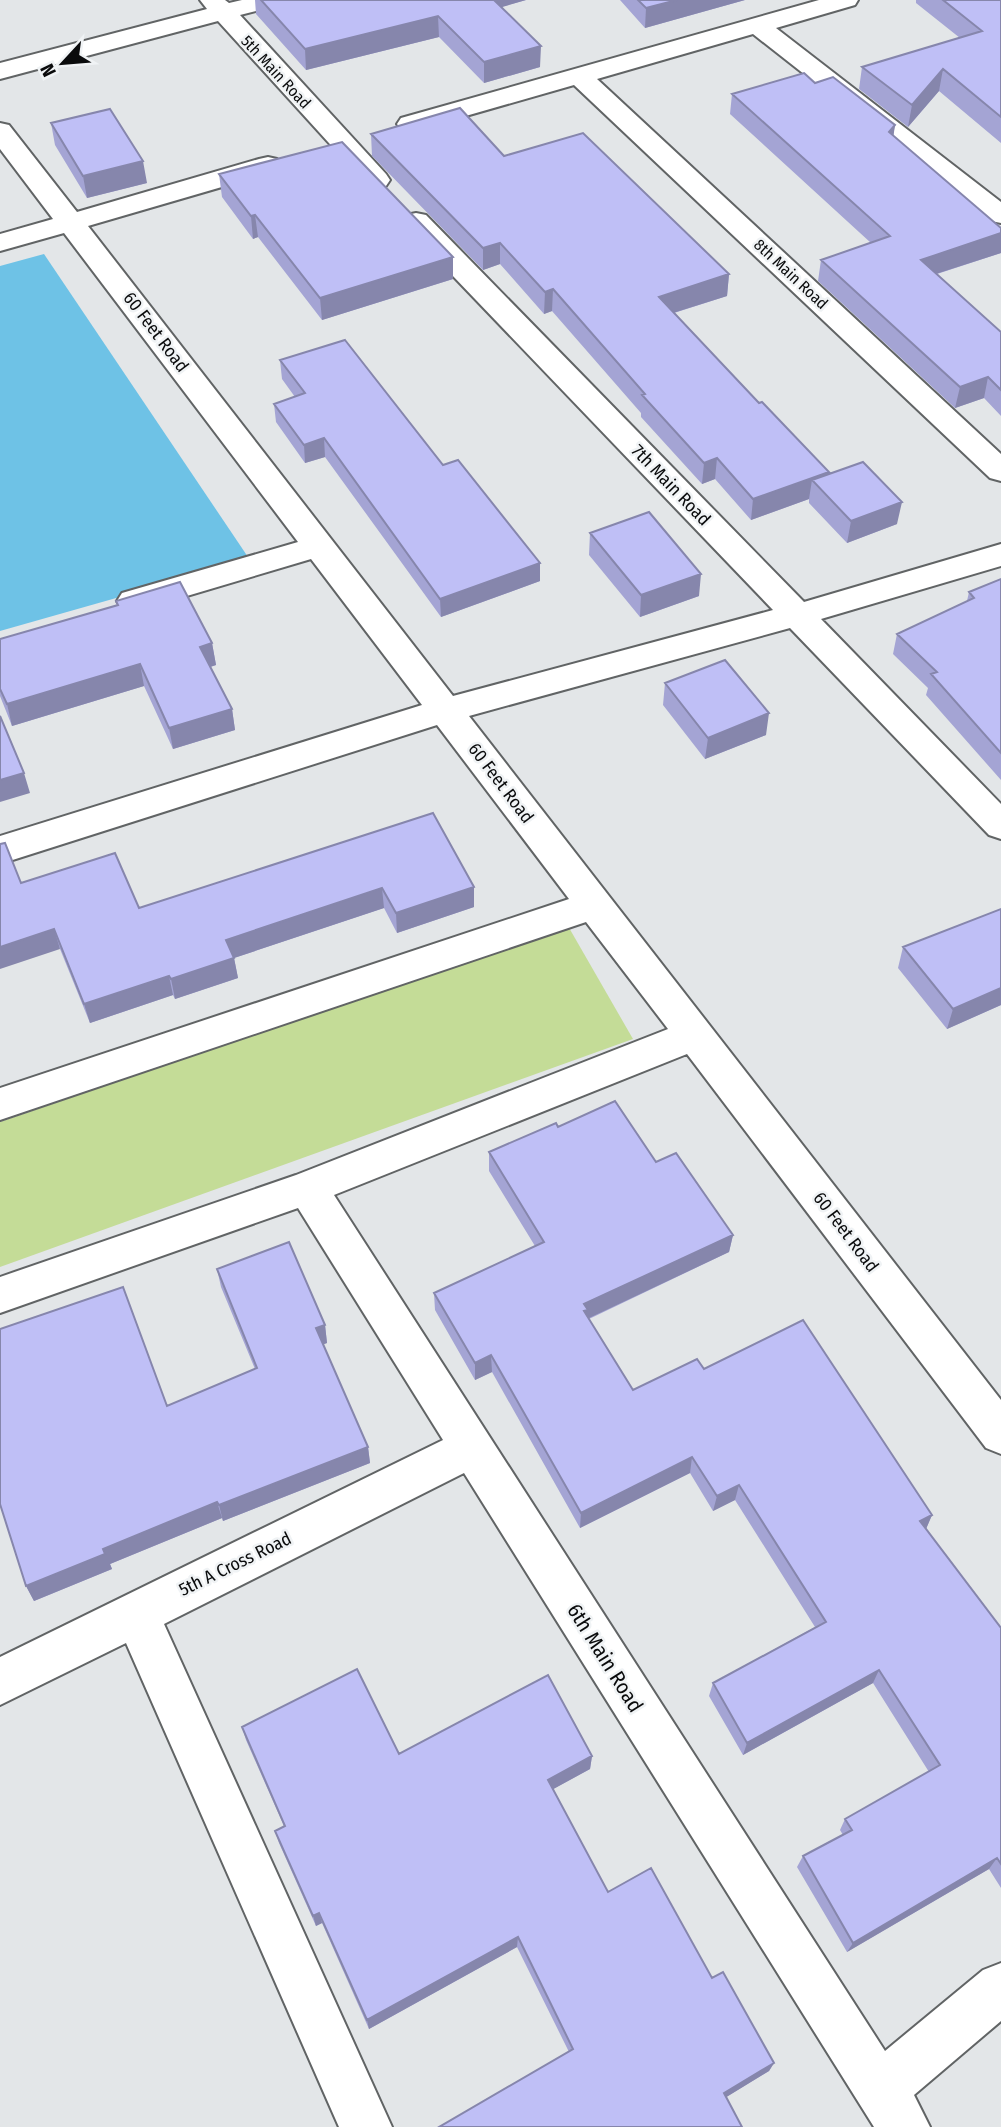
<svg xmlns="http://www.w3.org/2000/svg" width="1001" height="2127" viewBox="0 0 1001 2127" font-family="'Fira Sans Condensed',sans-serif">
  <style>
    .green { fill: #c4dc97 }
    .water { fill: #6ec2e6 }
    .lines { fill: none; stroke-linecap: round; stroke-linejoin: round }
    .minor-casing { stroke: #616465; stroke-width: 4 }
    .minor { fill: #fff; fill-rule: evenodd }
    .wall { fill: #a4a4d4 }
    .shaded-wall { fill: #8686ac }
    .building { fill: #bfbff6; stroke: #8686ac; stroke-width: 2 }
    .labels { text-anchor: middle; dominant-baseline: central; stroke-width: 5; stroke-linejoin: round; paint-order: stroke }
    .far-street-label { font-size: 16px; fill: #0a0b0c; stroke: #f0f3f5 }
    .street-label { font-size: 18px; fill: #0a0b0c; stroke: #f0f3f5 }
    .near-street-label { font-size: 21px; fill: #0a0b0c; stroke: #f0f3f5 }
  </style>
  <rect width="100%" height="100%" fill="#e3e6e8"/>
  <path class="green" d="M568 926 633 1039 0 1267V1122Z"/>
  <path class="water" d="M44 254 250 560 0 631V266Z"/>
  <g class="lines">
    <g class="minor-casing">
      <path id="minor" d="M200 0H225L229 3 242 0H282L279 5 240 15 386 174 390 180 386 186 377 188 368 186 218 21 0 79V63L207 9Z
        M819 0H858L855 5 776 28 1001 202V223L991 221 753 34 597 79 1001 454V481L990 478 574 85 410 132 401 130 397 124 401 118Z
        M0 123 9 125 77 212 259 159 268 157 277 159 281 165 277 171 88 226 453 696 773 610 406 227 402 221 406 215 416 213 426 215 804 602 1001 544V566L821 619 1001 804V839L989 835 790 628 469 716 1001 1400V1454L986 1448 687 1054 334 1195 885 2051 983 1970 1001 1963V2021L914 2095 930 2127H874L464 1473 164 1624 392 2127H339L126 1643 0 1705V1657L443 1440 298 1208 0 1313V1277L296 1175 668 1029 586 922 0 1120V1088L569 899 437 725 0 864V836L422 705 311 559 133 612 122 609 117 601 122 593 298 542 64 233 0 251V234L53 219 0 149Z"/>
    </g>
    <use href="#minor" class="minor"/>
  </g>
  <path class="wall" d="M255 0H526L501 7 540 67 484 83 439 37 306 70 256 14Z
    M620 0H745L645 28Z
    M916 0H1001V143L939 91 908 127 859 89 862 67 960 38 916 3Z
    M815 83 895 125 893 136 1001 253 937 274 1001 332V416L984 398 955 408 818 281 821 260 871 243 730 114 732 94Z
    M51 123 147 183 87 198 55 145Z
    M371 134 504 156 729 274 727 296 674 313 828 475 897 524 847 543 809 503V499L751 520 715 479 702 484 641 417V413L552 311 544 314 500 264 483 270 372 156Z
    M219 174 453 279 322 320 258 237 253 239 222 197Z
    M280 360 443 465 540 581 441 617 325 457 305 463 276 422 274 404 295 397 282 379Z
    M590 533 699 596 640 617 589 555Z
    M1001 579V780L926 695 928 688 893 654 897 634 967 601 969 592Z
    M116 601 212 643 216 665 210 667 232 709 235 730 173 749 144 686 12 726 0 696V639L117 605Z
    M665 683 766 735 705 759 663 705Z
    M433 813 474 907 397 933 384 908 234 958 238 978 175 999 173 995 90 1023 60 949 21 883 139 908Z
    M1001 909V1005L947 1029 898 968 903 947Z
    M558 1127 656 1162 733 1235 729 1252 589 1319 633 1390 704 1369 932 1515 926 1529 1001 1628V1888L989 1869 847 1952 797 1867 803 1856 843 1835 840 1830 845 1819 929 1772 873 1683 743 1755 709 1696 713 1683 815 1627 735 1500 713 1511 690 1473 580 1528 492 1372 475 1380 435 1310 434 1293 535 1246 489 1171V1152Z
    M217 1269 325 1325 327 1343 323 1344 368 1447 370 1463 223 1521 222 1518 110 1564 112 1569 34 1601 26 1586 167 1406 255 1369 221 1287Z
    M242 1727 399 1754 592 1756 590 1769 553 1789 608 1892 712 1978 774 2063 769 2071 726 2097 569 2052 517 1947 369 2029 322 1923 316 1926 279 1843 275 1831 284 1826 246 1740Z"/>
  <path class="shaded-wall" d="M485 0H526L485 12Z
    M677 0H745L645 28 646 8Z
    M438 16 439 37 306 70 305 49Z
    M541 46 540 67 484 83V62Z
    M943 69 939 91 908 127 912 105Z
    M895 125 892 146 889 132Z
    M143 161 147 183 87 198 83 176Z
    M255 215 258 237 253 239 251 216Z
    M1001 233V253L917 280 921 260Z
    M500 243V264L483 270V248Z
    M453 257V279L322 320 320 298Z
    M729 274 727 296 657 318 659 297Z
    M553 289 552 311 544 314 545 292Z
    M988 377 984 398 955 408 960 387Z
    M324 438 325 457 305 463 304 445Z
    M717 458 715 479 702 484 704 463Z
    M829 472 825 493 812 480 809 499 751 520 753 499Z
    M902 502 897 524 847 543 851 521Z
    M540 563V581L441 617 440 599Z
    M701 574 699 596 640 617 641 595Z
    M212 643 216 665 204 669 200 647Z
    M140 664 144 686 12 726 7 704Z
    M232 709 235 730 173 749 169 728Z
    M769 713 766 735 705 759 708 738Z
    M24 773 30 793 0 802V780Z
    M474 887V907L397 933 396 913Z
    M382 888 384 908 234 958 238 978 175 999 171 979 226 940Z
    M54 929 60 949 0 969V947Z
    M169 976 173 995 90 1023 84 1004Z
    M1001 988V1005L947 1029 953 1009Z
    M733 1235 729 1252 587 1319 583 1328 584 1304Z
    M325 1325 327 1343 319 1346 316 1328Z
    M491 1355 492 1372 475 1380V1363Z
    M368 1447 370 1463 223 1521 219 1505Z
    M692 1457 690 1473 580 1528 581 1513Z
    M739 1485 735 1500 713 1511 717 1496Z
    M217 1502 222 1518 110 1564 112 1569 34 1601 26 1586 103 1549Z
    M932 1515 926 1529 920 1521Z
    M879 1670 873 1683 743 1755 747 1743Z
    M592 1756 590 1769 548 1792V1780Z
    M997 1858 989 1869 847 1952 853 1943Z
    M319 1913 322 1923 316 1926 313 1916Z
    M518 1937 517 1947 369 2029 367 2020Z
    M774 2063 769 2071 720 2101 724 2093Z"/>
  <path class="building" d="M261 0H494L541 46 484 62 438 16 305 49Z
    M638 0H677L646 8Z
    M943 0H1001V117L943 69 912 105 862 67 982 31Z
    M804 73 815 83 833 77 895 125 889 132 1001 228V233L921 260 1001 332V390L988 377 960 387 821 260 890 236 732 94Z
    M460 108 504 156 583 133 729 274 659 297 759 403 762 402 829 472 753 499 717 458 704 463 642 395 645 394 553 289 545 292 500 243 483 248 371 134Z
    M110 109 143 161 83 176 51 123Z
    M342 142 453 257 320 298 255 215 251 216 219 174Z
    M345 340 443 465 458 460 540 563 440 599 324 438 304 445 274 404 305 393 280 360Z
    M863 462 902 502 851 521 812 480Z
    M649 512 701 574 641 595 590 533Z
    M1001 579V753L931 674 937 672 897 634 974 598 969 592Z
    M180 582 212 643 200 647 232 709 169 728 140 664 7 704 0 689V639L118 605 116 601Z
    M725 660 769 713 708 738 665 683Z
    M0 716 24 773 0 780Z
    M433 813 474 887 396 913 382 888 226 940 234 958 171 979 169 976 84 1004 54 929 0 947V844L5 843 21 883 115 853 139 908Z
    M1001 909V988L953 1009 903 947Z
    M615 1101 656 1162 676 1153 733 1235 584 1304 588 1310 584 1311 633 1390 697 1359 704 1369 803 1320 932 1515 920 1521 1001 1628V1864L997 1858 853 1943 803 1856 852 1830 845 1819 940 1765 879 1670 747 1743 713 1683 826 1622 739 1485 717 1496 692 1457 581 1513 491 1355 475 1363 434 1293 544 1242 489 1152 556 1123 558 1127Z
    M289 1242 325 1325 316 1328 368 1447 219 1505 217 1502 103 1549 105 1554 26 1586 0 1504V1329L123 1287 167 1406 257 1368 217 1269Z
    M357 1669 399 1754 548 1675 592 1756 548 1780 608 1892 651 1868 712 1978 723 1972 774 2063 724 2093 742 2127H439L573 2049 518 1937 367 2020 319 1913 313 1916 275 1831 285 1826 242 1727Z"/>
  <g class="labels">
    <g class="far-street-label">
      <text transform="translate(276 72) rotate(47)">5th Main Road</text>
      <text transform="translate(791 274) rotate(43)">8th Main Road</text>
    </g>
    <g class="street-label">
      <text transform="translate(156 332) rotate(53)">60 Feet Road</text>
      <text transform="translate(671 485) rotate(46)">7th Main Road</text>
      <text transform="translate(501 783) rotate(53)">60 Feet Road</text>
      <text transform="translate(846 1232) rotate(53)">60 Feet Road</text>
      <text transform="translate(235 1564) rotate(-26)">5th A Cross Road</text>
    </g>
    <g class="near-street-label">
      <text transform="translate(605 1658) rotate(58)">6th Main Road</text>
    </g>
  </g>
  <g transform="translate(63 63) rotate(244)" stroke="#f0f3f5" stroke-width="5" paint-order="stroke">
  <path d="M0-5L12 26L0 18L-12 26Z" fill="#0a0b0c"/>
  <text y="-10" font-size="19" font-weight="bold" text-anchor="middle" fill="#0a0b0c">N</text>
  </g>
</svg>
